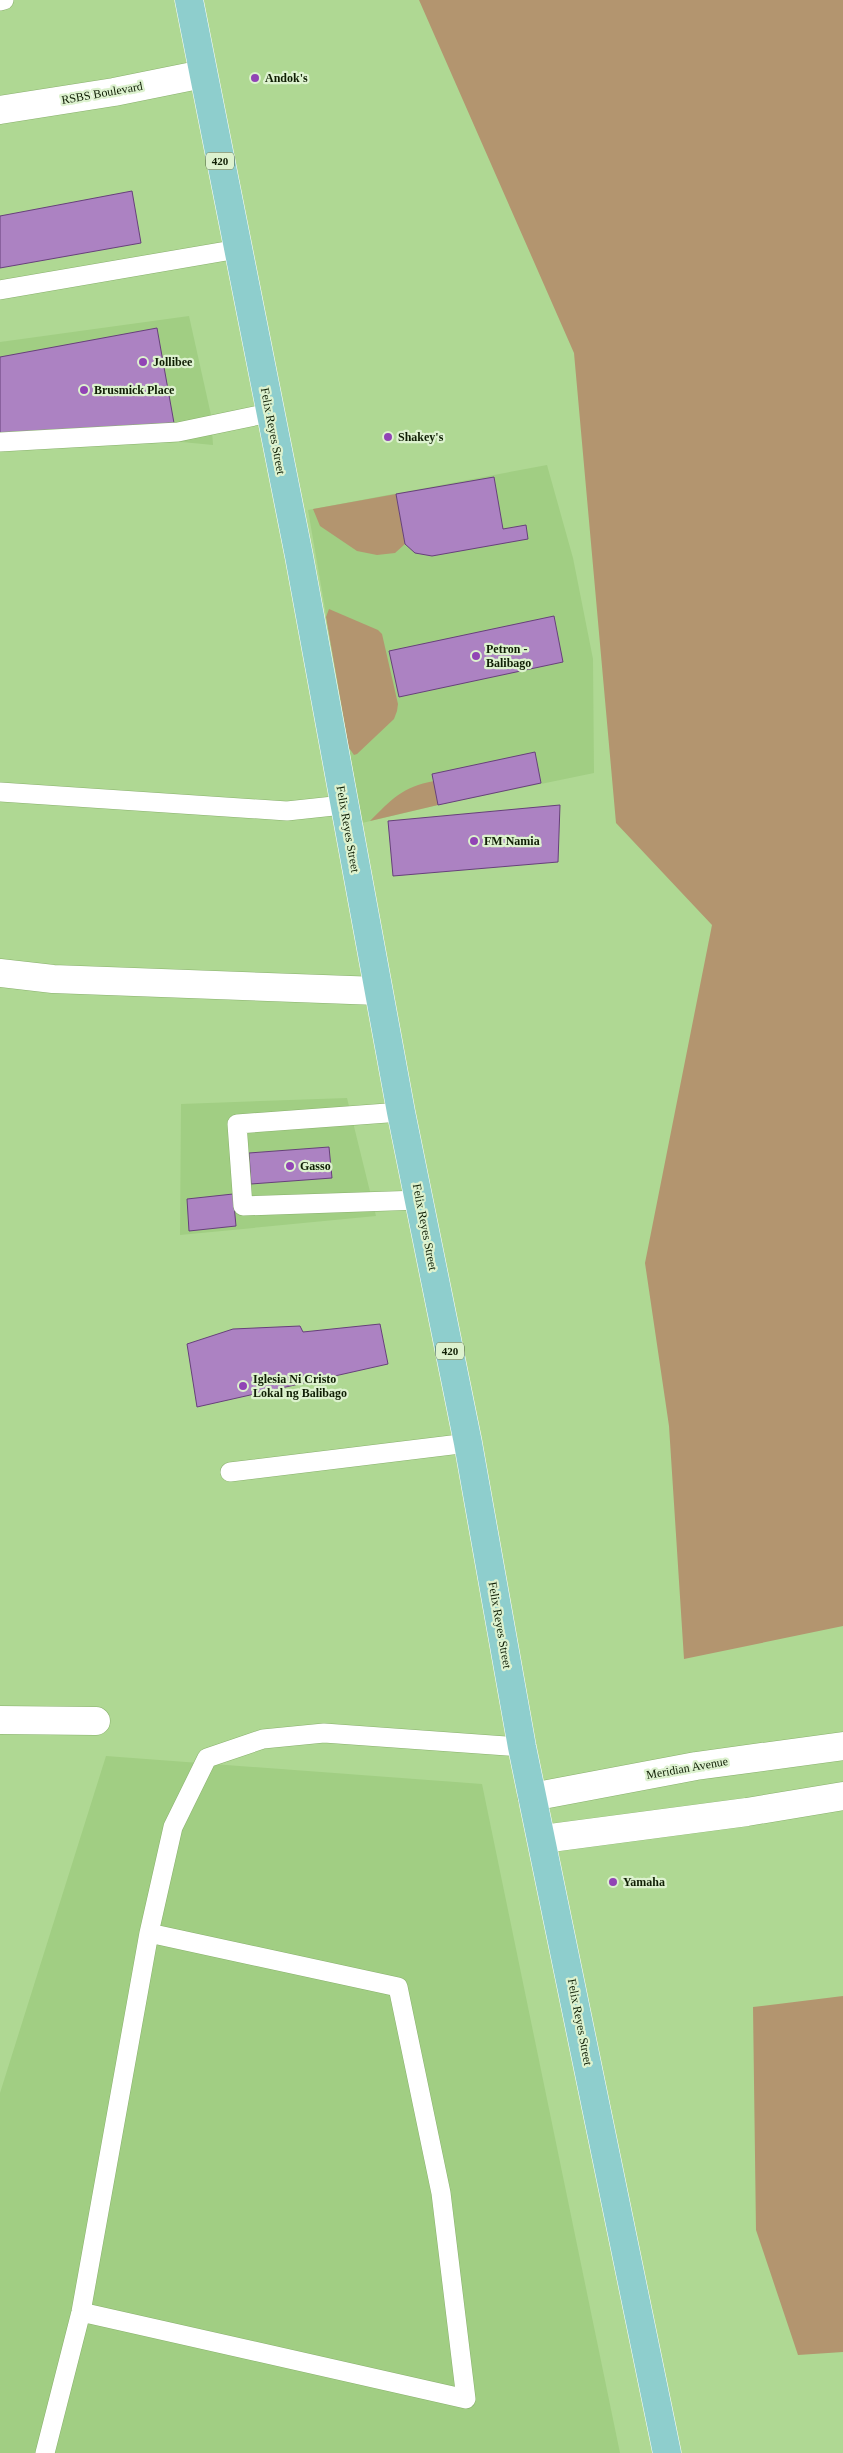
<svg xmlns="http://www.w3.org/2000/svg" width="843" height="2453" viewBox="0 0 843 2453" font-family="Georgia,serif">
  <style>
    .built { fill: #a1ce83 }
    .green { fill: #b3956f }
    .building { fill: #ac82c2; stroke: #67407b }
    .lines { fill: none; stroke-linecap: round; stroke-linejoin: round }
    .service-casing { stroke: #89b06d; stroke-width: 20 }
    .minor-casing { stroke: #89b06d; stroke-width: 29 }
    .tertiary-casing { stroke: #89b06d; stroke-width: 29 }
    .primary-casing { stroke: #fff; stroke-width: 29 }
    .service { stroke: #fff; stroke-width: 19 }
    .minor { stroke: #fff; stroke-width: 28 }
    .tertiary { stroke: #fff; stroke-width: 28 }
    .primary { stroke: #8ececd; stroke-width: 28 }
    .poi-dot { fill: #9144b5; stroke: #ddf2cf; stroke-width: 2 }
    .labels { text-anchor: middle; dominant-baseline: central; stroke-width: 4.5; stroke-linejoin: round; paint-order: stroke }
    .shield { fill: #ddf2cf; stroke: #4d5e41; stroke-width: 1 }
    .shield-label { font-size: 11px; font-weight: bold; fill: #0f1e04 }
    .poi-label { font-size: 12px; font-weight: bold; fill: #0f1e04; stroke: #ddf2cf; text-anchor: start }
    .street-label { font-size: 12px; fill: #0f1e04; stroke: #ddf2cf }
  </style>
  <rect width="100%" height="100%" fill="#afd893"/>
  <path class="built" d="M189 316 211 415 213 445 182 442 9 449 0 452V342Z
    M547 465 573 558 593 659 594 773 438 805 362 823 308 510Z
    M347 1098 376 1216 180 1235 181 1104Z
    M106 1756 482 1784 620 2453H0V2093Z"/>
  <path class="green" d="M419 0H843V1626L684 1659 669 1426 645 1263 712 925 616 823 574 353Z
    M396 494 405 544 395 553 377 555 357 551 320 526 313 509Z
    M329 609 378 630 382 634 398 704 397 711 394 719 357 754 354 755 349 748 326 617Z
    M434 781 438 805 370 821C392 799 402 787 434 781Z
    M843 1996V2352L798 2355 756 2230 753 2007Z"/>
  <path class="building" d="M132 191 141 243 0 268V216Z
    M157 328 174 423 0 434V357Z
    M494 477 503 529 526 525 528 539 432 556 415 553 405 544 396 494Z
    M554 616 563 662 399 697 389 651Z
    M535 752 541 783 438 805 432 774Z
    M560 805 558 862 393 876 388 821Z
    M329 1147 332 1178 251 1184 249 1153Z
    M233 1194 236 1226 189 1231 187 1199Z
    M380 1324 388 1364 197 1407 187 1344 233 1329 300 1326 303 1332Z"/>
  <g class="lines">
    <g class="service-casing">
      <path id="service" d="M0 1 4 0
        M0 290 238 249
        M0 442 178 432 269 413
        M0 792 287 811 343 805
        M401 1112 237 1124 243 1206 420 1200
        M230 1472 468 1443
        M81 2312 466 2399 441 2193 398 1987 149 1933
        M45 2453 81 2312 149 1933 173 1827 207 1758 263 1739 324 1733 522 1747"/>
    </g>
    <g class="minor-casing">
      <path id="minor" d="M0 973 53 979 378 991
        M0 1720 96 1721
        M532 1797 696 1766 843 1746
        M543 1839 747 1812 843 1796"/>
    </g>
    <g class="tertiary-casing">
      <path id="tertiary" d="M0 110 114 92 203 74"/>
    </g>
    <g class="primary-casing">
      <path id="primary" d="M189 0 299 556 401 1112 468 1443 522 1747 667 2453"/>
    </g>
    <use href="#service" class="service"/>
    <use href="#minor" class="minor"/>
    <use href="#tertiary" class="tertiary"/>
    <use href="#primary" class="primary"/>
  </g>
  <g class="poi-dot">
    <circle cx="255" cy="78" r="5"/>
    <circle cx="143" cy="362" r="5"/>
    <circle cx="84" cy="390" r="5"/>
    <circle cx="388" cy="437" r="5"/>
    <circle cx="476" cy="656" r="5"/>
    <circle cx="474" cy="841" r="5"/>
    <circle cx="290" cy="1166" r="5"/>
    <circle cx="243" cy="1386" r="5"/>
    <circle cx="613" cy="1882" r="5"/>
  </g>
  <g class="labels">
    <g class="shield">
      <rect x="206" y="152.5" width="28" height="17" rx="4"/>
      <rect x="436" y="1342.5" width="28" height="17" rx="4"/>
    </g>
    <g class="shield-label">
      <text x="220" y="161">420</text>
      <text x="450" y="1351">420</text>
    </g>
    <g class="poi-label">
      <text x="265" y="78">Andok's</text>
      <text x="153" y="362">Jollibee</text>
      <text x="94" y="390">Brusmick Place</text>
      <text x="398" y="437">Shakey's</text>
      <text x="486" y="649">Petron -<tspan x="486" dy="14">Balibago</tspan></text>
      <text x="484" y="841">FM Namia</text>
      <text x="300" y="1166">Gasso</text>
      <text x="253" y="1379">Iglesia Ni Cristo<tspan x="253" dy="14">Lokal ng Balibago</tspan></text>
      <text x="623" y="1882">Yamaha</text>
    </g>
    <g class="street-label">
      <text transform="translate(102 93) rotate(-10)">RSBS Boulevard</text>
      <text transform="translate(273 431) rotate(79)">Felix Reyes Street</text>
      <text transform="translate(348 829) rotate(80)">Felix Reyes Street</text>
      <text transform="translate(425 1227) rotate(79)">Felix Reyes Street</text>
      <text transform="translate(500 1625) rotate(80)">Felix Reyes Street</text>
      <text transform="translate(687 1768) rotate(-10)">Meridian Avenue</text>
      <text transform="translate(580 2022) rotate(79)">Felix Reyes Street</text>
    </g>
  </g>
</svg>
